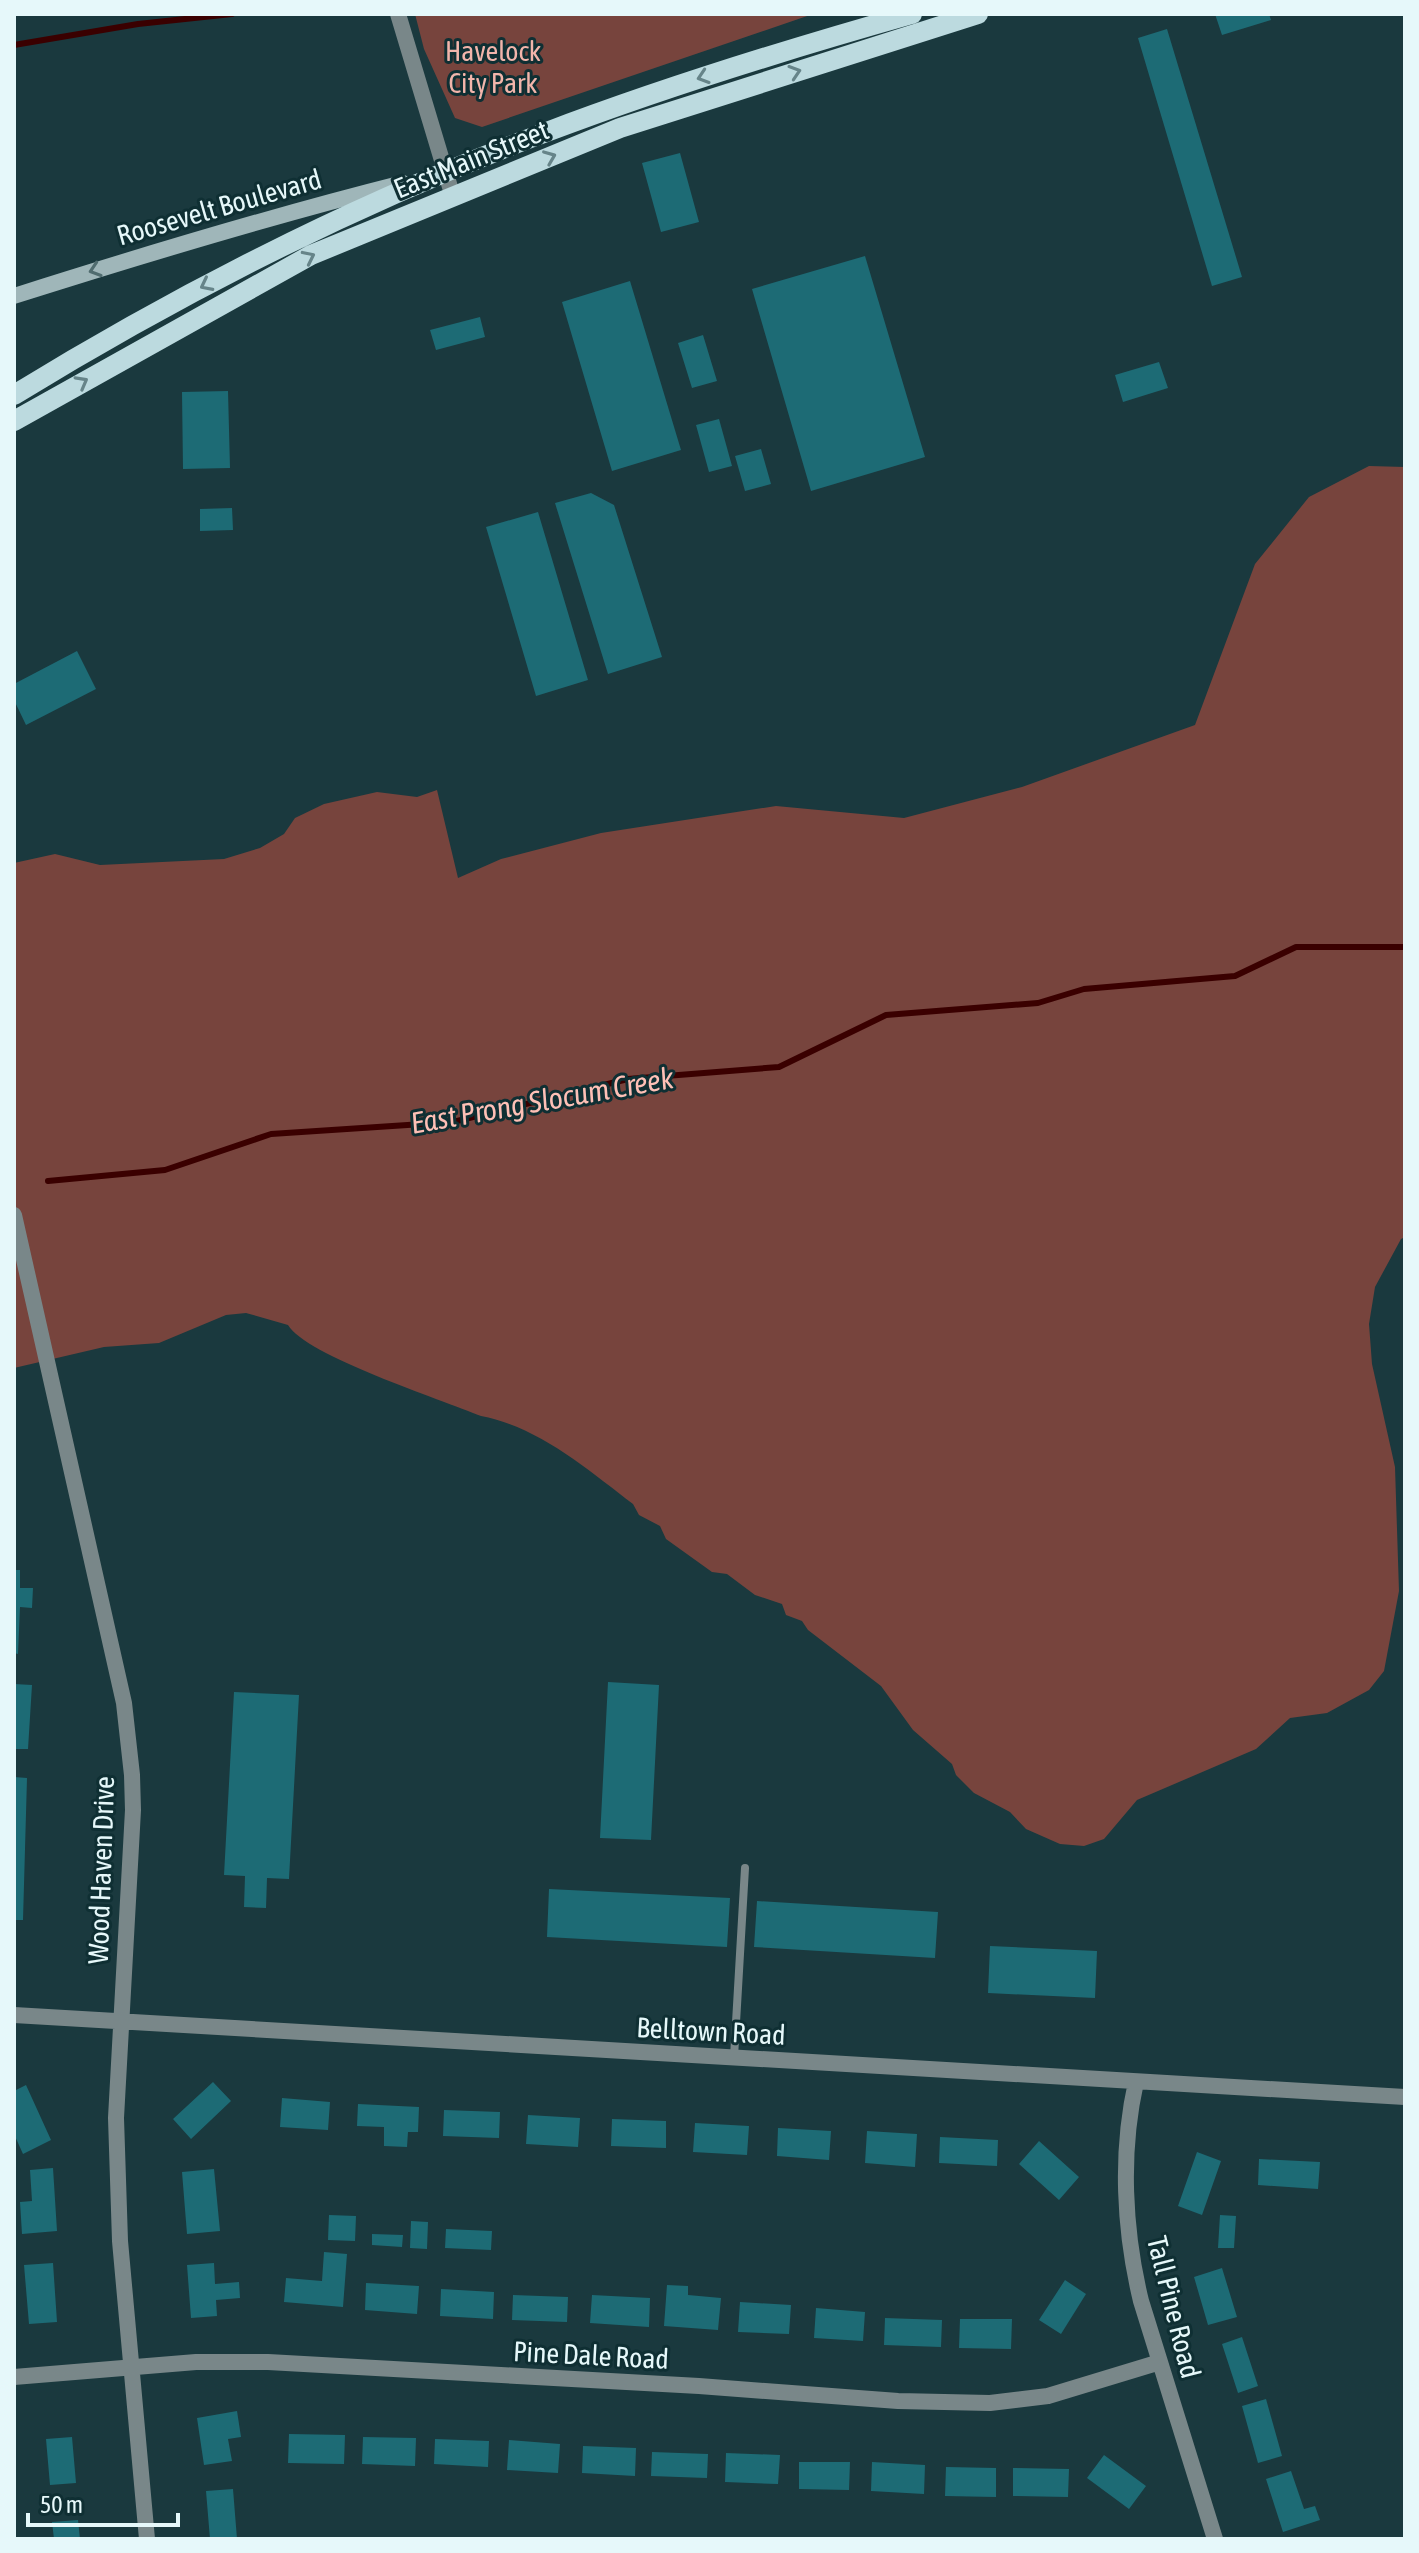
<svg xmlns="http://www.w3.org/2000/svg" width="1419" height="2553" viewBox="0 0 1419 2553" font-family="'Asap Condensed',sans-serif">
  <style>
    .green { fill: #77443d }
    .lines { fill: none; stroke-linecap: round; stroke-linejoin: round }
    .stream { stroke: #3a0000; stroke-width: 6 }
    .building { fill: #1d6b75 }
    .lane { stroke: #798789; stroke-width: 8 }
    .street { stroke: #798789; stroke-width: 16 }
    .secondary { stroke: #9fb6b9; stroke-width: 16 }
    .primary { stroke: #bcdadf; stroke-width: 20 }
    .oneway { stroke: #668489 }
    .oneway2 { stroke: #506c6f }
    .labels { text-anchor: middle; dominant-baseline: central; stroke-width: 6; stroke-linejoin: round; paint-order: stroke }
    .park-label { font-size: 28px; fill: #f2b5ab; stroke: #0f2f33 }
    .street-label { font-size: 28px; fill: #e6f8fa; stroke: #0f2f33 }
    .water-label { font-size: 30px; font-style: italic; fill: #fec0b6; stroke: #0f2f33 }
  </style>
  <rect width="100%" height="100%" fill="#1a393e"/>
  <path class="green" d="M415 14H813L482 127 455 118 424 49Z
    M1369 466 1405 467V1237L1401 1239 1375 1287 1369 1324 1372 1364 1395 1467 1399 1591 1384 1671 1369 1690 1327 1713 1290 1718 1256 1749 1137 1800 1104 1839 1084 1846 1060 1844 1026 1829 1010 1812 974 1793 956 1775 952 1764 913 1730 881 1686 808 1630 802 1621 786 1615 782 1604 755 1595 727 1574 712 1572 666 1539 660 1526 639 1515 633 1504C587 1469 539 1427 481 1416 442 1400 305 1355 288 1325L246 1313 226 1315 159 1343 104 1347 14 1368V863L55 854 100 865 224 859 260 848 284 834 295 818 324 804 377 792 417 797 437 790 458 878 501 859 601 833 776 806 904 818 1022 787 1195 725 1255 564 1309 497Z"/>
  <g class="lines">
    <path class="stream" d="M14 45 138 24 232 14
      M48 1181 165 1170 271 1134 453 1122 628 1079 779 1067 886 1015 1038 1003 1084 989 1235 976 1296 947H1405"/>
  </g>
  <path class="building" d="M1215 14H1269L1271 20 1222 35Z
    M1167 29 1242 277 1212 286 1138 38Z
    M680 153 699 222 661 232 642 163Z
    M865 256 925 457 811 491 752 289Z
    M630 281 681 450 612 471 562 302Z
    M480 317 485 337 436 350 430 330Z
    M703 335 717 381 692 388 678 343Z
    M1159 362 1168 388 1123 402 1115 375Z
    M228 391 230 468 183 469 182 392Z
    M719 419 732 466 709 472 696 425Z
    M761 449 771 484 745 491 735 456Z
    M591 493 614 505 662 657 608 674 555 503Z
    M232 508 233 530 200 531V509Z
    M538 512 588 680 536 696 486 527Z
    M77 651 96 689 26 725 14 700V684Z
    M14 1570H20V1588H33L32 1608 20 1607 18 1654 14 1653Z
    M608 1682 659 1685 651 1840 600 1838Z
    M14 1684 32 1685 28 1749H14Z
    M234 1692 299 1695 289 1879 267 1878 266 1908 244 1907 245 1876 224 1875Z
    M14 1777 27 1778 23 1920H14Z
    M549 1889 730 1898 727 1947 547 1937Z
    M757 1901 938 1912 935 1958 754 1947Z
    M990 1946 1097 1951 1095 1998 988 1993Z
    M213 2082 231 2101 191 2139 173 2119Z
    M26 2085 51 2140 23 2154 14 2134V2091Z
    M282 2098 330 2102 328 2130 280 2127Z
    M358 2104 419 2107 418 2132H408L407 2147 384 2146V2127L357 2126Z
    M444 2110 500 2112 499 2138 443 2136Z
    M528 2115 580 2118 578 2147 526 2144Z
    M612 2119 666 2121V2148L611 2146Z
    M695 2123 749 2126 747 2155 693 2152Z
    M778 2128 831 2131 829 2160 777 2156Z
    M867 2131 917 2134 915 2167 865 2163Z
    M940 2137 998 2140 997 2166 939 2163Z
    M1039 2141 1079 2177 1059 2200 1019 2164Z
    M1197 2152 1221 2161 1202 2215 1178 2206Z
    M1259 2159 1320 2162 1318 2189 1258 2185Z
    M53 2168 57 2231 22 2234 20 2202 32 2201 30 2170Z
    M214 2169 220 2231 187 2234 182 2172Z
    M329 2215 356 2216 355 2241 328 2240Z
    M1220 2215 1236 2216 1234 2248H1218Z
    M411 2221 428 2222 427 2249 410 2248Z
    M446 2229 492 2231 491 2250 445 2248Z
    M372 2234 403 2235 402 2247 372 2245Z
    M324 2252 347 2254 343 2307 284 2302 286 2278 322 2281Z
    M53 2263 57 2322 29 2324 24 2265Z
    M214 2263 215 2284 239 2282 240 2298 216 2300 217 2316 191 2318 187 2265Z
    M1222 2268 1237 2317 1208 2325 1194 2277Z
    M1065 2280 1086 2294 1061 2334 1039 2320Z
    M366 2283 419 2286 417 2314 365 2310Z
    M667 2285 688 2286V2295L721 2298 718 2330 664 2326Z
    M441 2289 494 2292 493 2319 440 2316Z
    M513 2295 568 2297 567 2322 512 2320Z
    M592 2295 650 2298 649 2327 590 2323Z
    M740 2302 791 2305 789 2334 738 2332Z
    M816 2308 865 2312 863 2341 814 2338Z
    M885 2318 942 2320 941 2347 884 2345Z
    M960 2319H1012L1011 2349 959 2348Z
    M1242 2337 1258 2386 1238 2393 1222 2344Z
    M1266 2399 1282 2456 1258 2463 1242 2406Z
    M237 2411 241 2437 228 2439 232 2461 204 2465 197 2418Z
    M289 2434 345 2435 344 2464 288 2463Z
    M72 2437 76 2483 50 2485 46 2439Z
    M363 2437 416 2438 415 2466 362 2464Z
    M435 2439 489 2441 488 2467 434 2464Z
    M509 2440 560 2444 558 2473 507 2470Z
    M583 2446 636 2448 635 2476 582 2473Z
    M652 2452 708 2454 707 2478 651 2476Z
    M726 2453 780 2455 778 2484 725 2482Z
    M1104 2455 1146 2486 1129 2509 1087 2478Z
    M799 2462H850L849 2490 799 2489Z
    M872 2462 925 2465 924 2494 871 2491Z
    M946 2467 996 2468V2497L945 2496Z
    M1013 2468 1069 2469 1068 2497 1013 2496Z
    M1291 2471 1304 2509 1315 2506 1320 2520 1283 2532 1266 2479Z
    M233 2489 237 2539H210L206 2491Z
    M78 2520 80 2539H54L52 2522Z"/>
  <g class="lines">
    <path class="lane" d="M734 2057 745 1868"/>
    <path class="street" d="M398 14 453 197
      M14 1215 124 1703 132 1775 133 1810 116 2118 120 2241 147 2539
      M14 2015 1405 2097
      M1136 2082C1120 2153 1124 2231 1141 2301L1215 2539
      M14 2377 196 2362H268L699 2386 898 2401 990 2403 1048 2396 1160 2362"/>
    <path class="secondary" d="M14 296C143 255 272 216 403 183"/>
    <path class="primary" d="M14 395C182 292 359 202 544 133 665 87 788 49 912 14
      M14 421 311 255 620 128 978 14"/>
  </g>
  <defs><path id="oneway-chevron" d="M-2-3.5L2.5 0L-2 3.5" fill="none" stroke-width="1.6" stroke-linecap="round" stroke-linejoin="round" transform="scale(2)"/></defs>
  <g class="oneway">
    <use href="#oneway-chevron" transform="translate(795 72) rotate(-18)"/>
    <use href="#oneway-chevron" transform="translate(703 77) rotate(162)"/>
    <use href="#oneway-chevron" transform="translate(550 157) rotate(-22)"/>
    <use href="#oneway-chevron" transform="translate(309 257) rotate(-26)"/>
    <use href="#oneway-chevron" transform="translate(206 285) rotate(153)"/>
    <use href="#oneway-chevron" transform="translate(82 382) rotate(-29)"/>
  </g>
  <use class="oneway2" href="#oneway-chevron" transform="translate(95 270) rotate(162)"/>
  <g class="labels">
    <g class="park-label">
      <text x="493" y="51">Havelock<tspan x="493" dy="32">City Park</tspan></text>
    </g>
    <g class="street-label">
      <text transform="translate(471 159) rotate(-22)">East Main Street</text>
      <text transform="translate(219 207) rotate(-16)">Roosevelt Boulevard</text>
      <text transform="translate(101 1870) rotate(-88)">Wood Haven Drive</text>
      <text transform="translate(711 2031) rotate(3)">Belltown Road</text>
      <text transform="translate(1174 2307) rotate(76)">Tall Pine Road</text>
      <text transform="translate(591 2355) rotate(3)">Pine Dale Road</text>
    </g>
    <g class="water-label">
      <text transform="translate(542 1100) rotate(-10)">East Prong Slocum Creek</text>
    </g>
  </g>
  <rect width="1419" height="2553" fill="none" stroke="#e6f8fa" stroke-width="32"/>
  <path d="M28 2513v12h150v-12" fill="none" stroke="#e6f8fa" stroke-width="4"/>
  <text x="40" y="2513" font-size="24" fill="#e6f8fa" stroke="#0f2f33" stroke-width="6" paint-order="stroke">50 m</text>
</svg>
